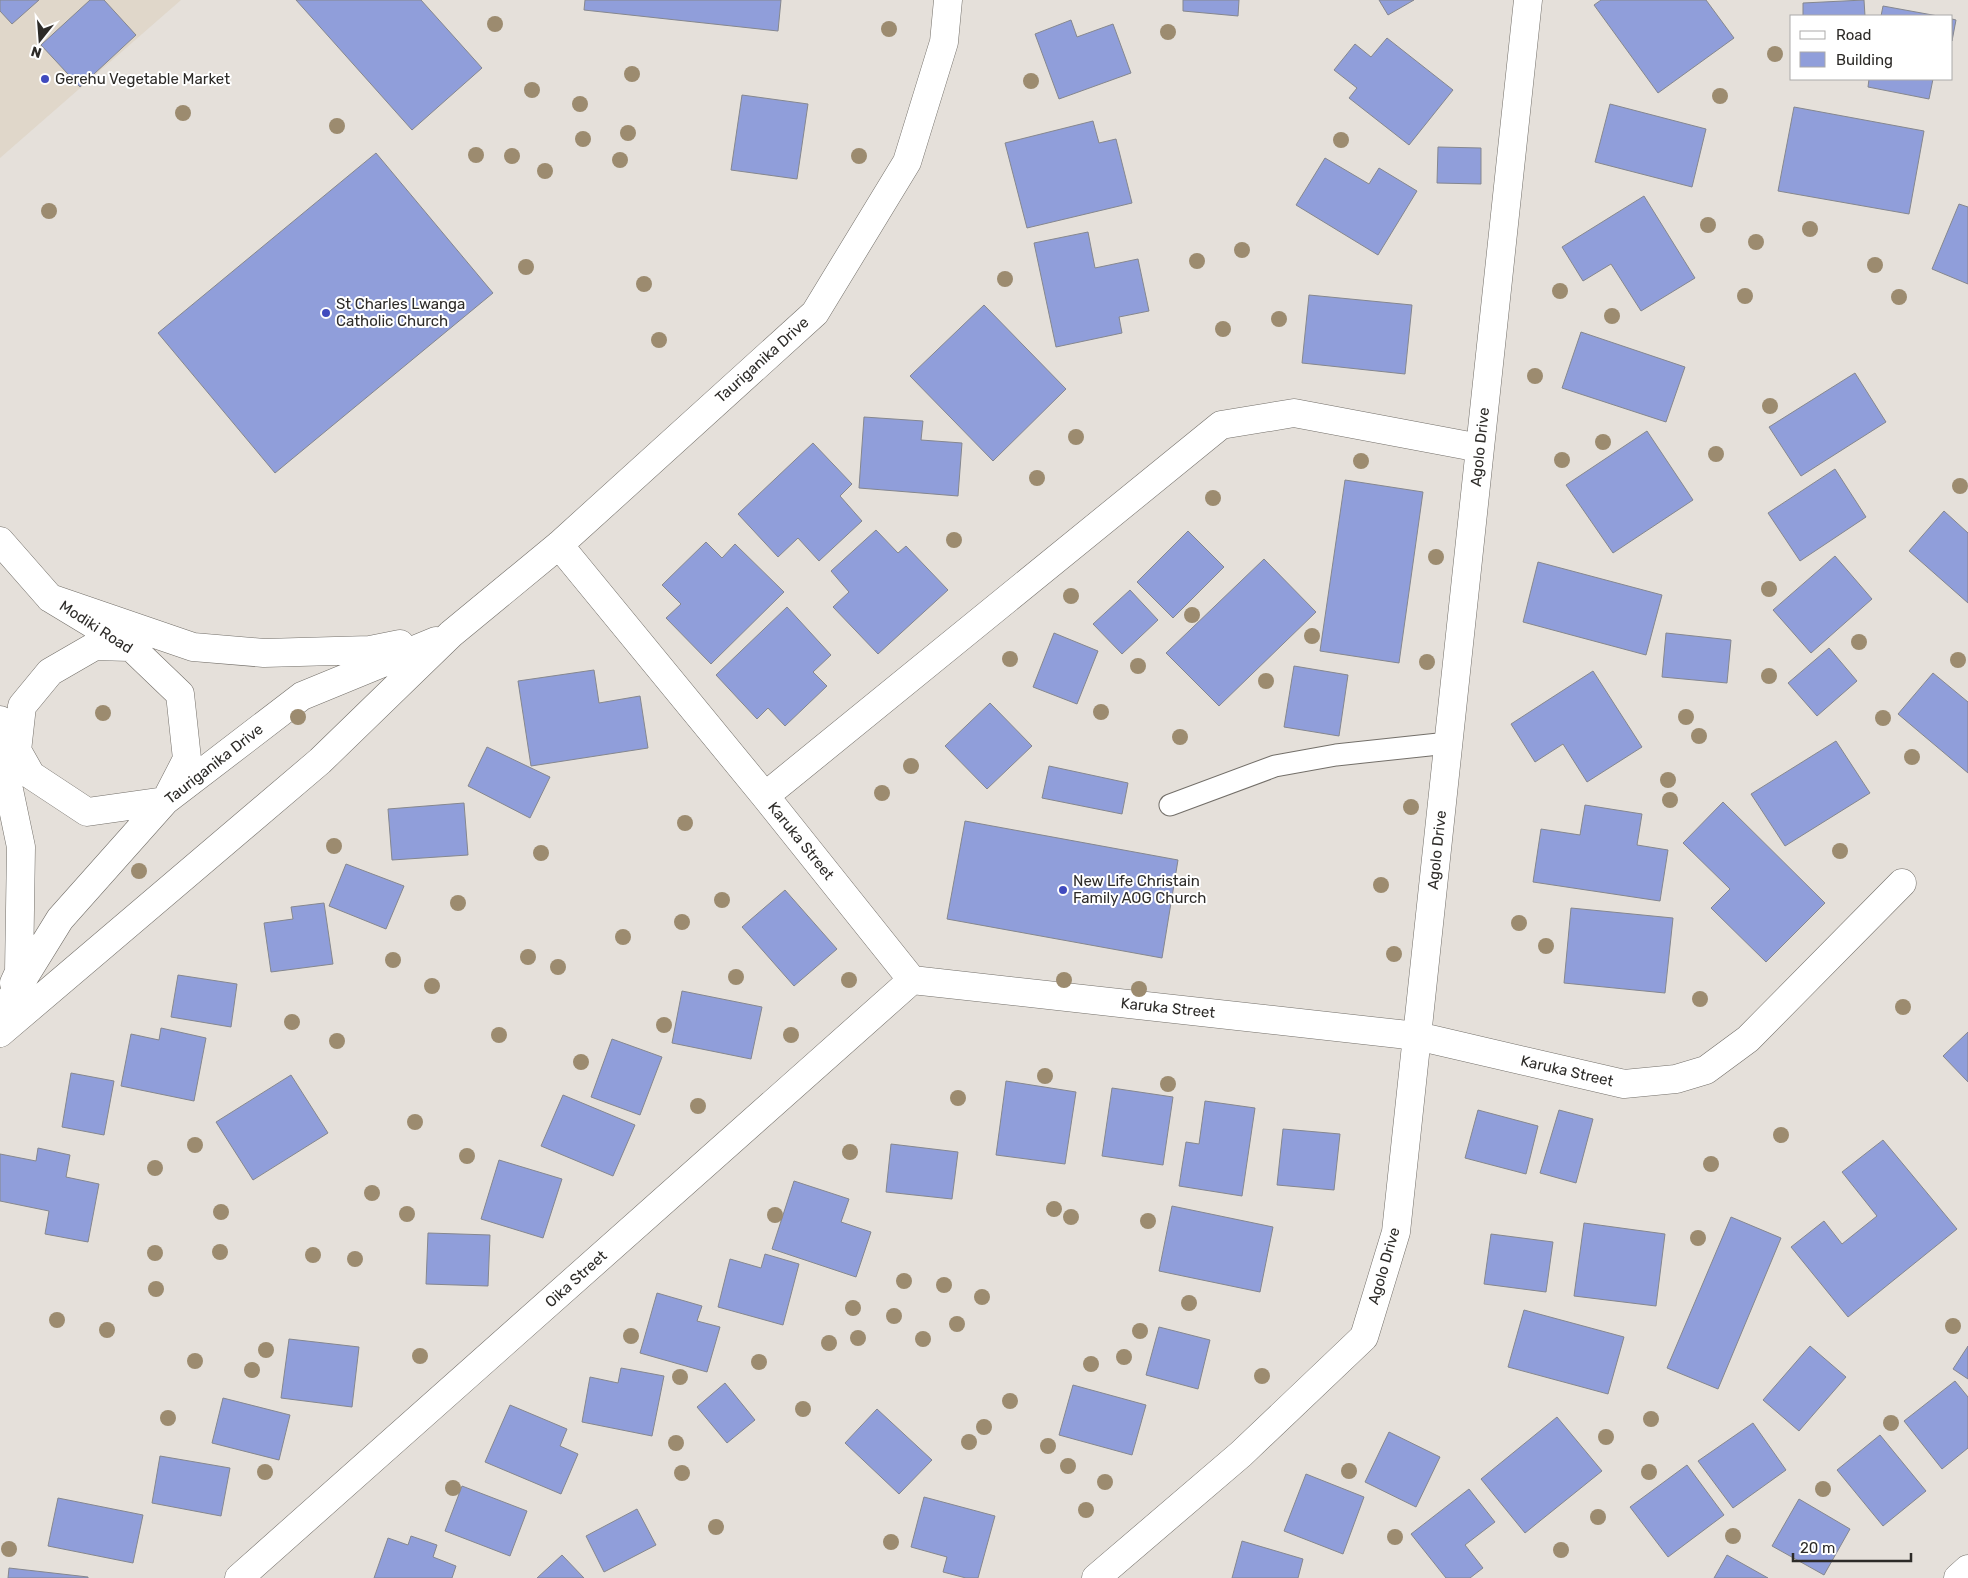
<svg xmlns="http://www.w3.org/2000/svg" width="1968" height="1578" viewBox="0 0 1968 1578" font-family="Rubik,sans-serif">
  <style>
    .built { fill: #e0d7ca }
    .building { fill: #909eda; stroke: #85878e }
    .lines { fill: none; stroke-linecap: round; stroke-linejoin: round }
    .lane-casing { stroke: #736f69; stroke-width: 23 }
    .street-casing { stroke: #736f69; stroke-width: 29 }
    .lane { stroke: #fff; stroke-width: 21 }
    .street { stroke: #fff; stroke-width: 28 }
    .tree { fill: #9c8b6f }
    .poi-dot { fill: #404abe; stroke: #fff; stroke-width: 2 }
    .labels { text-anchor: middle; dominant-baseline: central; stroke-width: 4; stroke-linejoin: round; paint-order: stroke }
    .poi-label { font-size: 15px; fill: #2d2b28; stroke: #fff; text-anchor: start }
    .street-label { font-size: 15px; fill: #2d2b28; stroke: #fff }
  </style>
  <rect width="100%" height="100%" fill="#e5e0da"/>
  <path class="built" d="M0 0H181L0 158Z"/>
  <path class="building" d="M0 0H39L12 24 0 11Z
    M90 0H104L136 35 80 87 41 45Z
    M296 0H421L482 68 412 130Z
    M585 0H781L778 31 584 10Z
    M1183 0H1239L1238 16 1183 11Z
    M1379 0H1414L1388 15Z
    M1601 0H1706L1734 38 1658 93 1594 5Z
    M1864 0 1865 16H1803V3Z
    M1883 6 1938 16H1881Z
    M1952 19 1956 20 1952 41Z
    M1071 20 1077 37 1113 24 1131 73 1059 99 1035 34Z
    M1387 38 1453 90 1409 145 1349 98 1357 88 1334 70 1355 44 1371 57Z
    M1869 79H1933L1929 99 1868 87Z
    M742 95 808 104 797 179 731 170Z
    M1610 104 1706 129 1692 187 1595 162Z
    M1794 107 1924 131 1909 214 1778 191Z
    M1093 121 1099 143 1116 139 1132 203 1027 228 1005 143Z
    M1438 147 1481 148V184L1437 183Z
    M376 153 493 293 275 473 158 333Z
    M1325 158 1369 184 1379 168 1417 191 1378 255 1296 205Z
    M1644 196 1695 278 1641 311 1611 264 1583 281 1562 247Z
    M1959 204 1968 207V284L1932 269Z
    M1088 232 1095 268 1138 259 1149 311 1119 317 1122 333 1056 347 1034 243Z
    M1309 295 1412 305 1405 374 1302 363Z
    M984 305 1066 389 993 461 910 376Z
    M1581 332 1685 367 1666 422 1562 388Z
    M1855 373 1886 422 1801 476 1769 427Z
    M864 417 923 421 921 440 962 443 958 496 859 488Z
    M1647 431 1693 500 1613 553 1566 485Z
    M813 443 852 484 840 496 862 521 819 561 798 538 778 557 738 514Z
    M1835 469 1866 517 1800 561 1768 513Z
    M1345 480 1423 492 1399 663 1320 651Z
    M1944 511 1968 533V603L1909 551Z
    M876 530 898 553 906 546 948 590 878 654 833 607 849 592 831 571Z
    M1188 531 1224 567 1173 618 1137 582Z
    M706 542 722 558 735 544 784 592 711 664 666 618 681 604 662 585Z
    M1835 556 1872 599 1811 653 1773 610Z
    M1264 559 1316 612 1219 706 1166 653Z
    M1538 562 1662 595 1646 655 1523 622Z
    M1130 590 1158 620 1122 654 1093 624Z
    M787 607 831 655 813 672 827 686 785 726 768 708 757 719 716 675Z
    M1054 633 1098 651 1077 704 1033 687Z
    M1666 633 1731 640 1727 683 1662 677Z
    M1829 648 1857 681 1817 716 1788 683Z
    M1294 666 1348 675 1339 736 1284 727Z
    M594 670 599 703 640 696 648 748 531 766 518 681Z
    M1593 671 1642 747 1587 782 1563 744 1535 762 1511 724Z
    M1933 673 1968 702V773L1898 714Z
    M990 703 1032 746 987 789 945 746Z
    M1836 741 1870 793 1785 846 1751 794Z
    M487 747 550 777 530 818 468 786Z
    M1049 766 1128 783 1122 814 1042 798Z
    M1723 802 1825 903 1766 962 1711 908 1730 889 1683 843Z
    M464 803 468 855 392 860 388 809Z
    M1585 805 1642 814 1637 845 1668 850 1660 901 1533 882 1541 829 1580 835Z
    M965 821 1178 860 1162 958 947 919Z
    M346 864 404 886 386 929 329 906Z
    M785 890 837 949 794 986 742 927Z
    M324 903 333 964 271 972 264 923 293 919 291 907Z
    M1571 908 1673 918 1665 993 1564 983Z
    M178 975 237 984 231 1027 171 1017Z
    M682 991 762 1007 751 1059 672 1043Z
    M161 1028 206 1038 194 1101 121 1086 131 1034 159 1040Z
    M1968 1032V1082L1943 1056Z
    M612 1039 662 1057 640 1115 591 1097Z
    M71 1073 114 1081 104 1135 62 1127Z
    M291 1075 328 1133 253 1180 216 1122Z
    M1006 1081 1076 1092 1065 1164 996 1155Z
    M1112 1088 1173 1097 1163 1165 1102 1156Z
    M563 1095 635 1125 613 1176 541 1146Z
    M1205 1101 1255 1108 1242 1196 1179 1186 1186 1142 1199 1144Z
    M1478 1110 1538 1126 1526 1174 1465 1158Z
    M1559 1110 1593 1119 1576 1183 1540 1173Z
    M1283 1129 1340 1134 1334 1190 1277 1185Z
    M1883 1140 1957 1229 1848 1317 1791 1247 1824 1221 1842 1244 1877 1216 1842 1172Z
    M891 1144 958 1152 952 1199 886 1192Z
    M38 1148 70 1155 66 1177 99 1184 88 1242 45 1234 49 1211 0 1201V1154L36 1161Z
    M499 1160 562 1179 543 1238 481 1219Z
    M794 1181 849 1199 841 1222 871 1232 856 1277 772 1249Z
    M1172 1206 1273 1227 1260 1292 1159 1271Z
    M1731 1217 1781 1238 1718 1389 1667 1368Z
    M1584 1223 1665 1234 1656 1306 1574 1296Z
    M428 1233 490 1235 488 1286 426 1284Z
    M1491 1234 1553 1242 1546 1292 1484 1284Z
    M765 1254 799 1264 783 1325 718 1307 730 1259 761 1268Z
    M657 1293 702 1306 697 1321 720 1327 707 1372 640 1353Z
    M1524 1310 1624 1337 1608 1394 1508 1367Z
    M1159 1327 1210 1340 1198 1389 1146 1375Z
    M289 1339 359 1347 352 1407 281 1398Z
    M1810 1346 1846 1377 1799 1431 1763 1400Z
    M1968 1346V1379L1953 1369Z
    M621 1368 664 1376 652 1436 582 1422 590 1377 618 1383Z
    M1955 1381 1968 1397V1448L1942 1469 1904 1421Z
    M725 1383 755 1420 727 1443 697 1407Z
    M1073 1385 1146 1405 1132 1455 1059 1435Z
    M223 1398 290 1415 279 1460 212 1443Z
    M510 1405 567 1429 560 1446 578 1454 561 1494 485 1462Z
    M877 1409 932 1460 899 1494 845 1443Z
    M1557 1417 1602 1471 1525 1533 1481 1479Z
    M1753 1423 1786 1470 1733 1508 1698 1461Z
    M1389 1432 1440 1457 1416 1507 1365 1482Z
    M1880 1435 1926 1491 1883 1526 1837 1470Z
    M160 1456 230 1468 221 1516 152 1503Z
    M1687 1465 1724 1515 1668 1557 1630 1507Z
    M1306 1474 1364 1497 1343 1554 1284 1531Z
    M462 1486 527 1511 510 1556 445 1531Z
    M1469 1489 1495 1522 1465 1545 1483 1568 1470 1578H1446L1411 1534Z
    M924 1497 995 1516 978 1578H966L943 1572 947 1557 911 1547Z
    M58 1498 143 1515 133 1563 48 1546Z
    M1799 1499 1850 1529 1824 1575 1772 1546Z
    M637 1509 656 1545 604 1572 586 1536Z
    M411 1536 437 1545 433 1557 456 1566 452 1578H374L388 1538 408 1545Z
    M1242 1541 1303 1559 1298 1578H1232Z
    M562 1555 584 1578H537Z
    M1727 1555 1768 1578H1714Z
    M9 1568 88 1577V1578H8Z"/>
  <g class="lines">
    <g class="lane-casing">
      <path id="lane" d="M1170 805 1275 766 1336 755 1448 743"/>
    </g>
    <g class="street-casing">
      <path id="street" d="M0 541 50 598 131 647 180 694 187 759 169 794
        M559 545 765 796 912 980 1417 1036 1624 1084 1676 1079 1706 1070 1748 1039 1902 883
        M50 598 193 647 264 653 370 650 400 644
        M0 720 31 775 87 812 165 801
        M0 747 21 847 19 972 14 983
        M17 751 22 706 50 672 95 646 130 647
        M765 796 1221 425 1294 413 1480 448
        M0 1016 60 919 165 801 302 696 436 641
        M0 1033 320 761 451 634 559 545 815 313 907 162 944 42 948 0
        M239 1578 912 980
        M1096 1578 1241 1454 1364 1337 1396 1232 1528 0
        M1958 1578 1968 1569"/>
    </g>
    <use href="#lane" class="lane"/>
    <use href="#street" class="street"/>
  </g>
  <g class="tree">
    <circle cx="495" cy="24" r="8"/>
    <circle cx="889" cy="29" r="8"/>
    <circle cx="1168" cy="32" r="8"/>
    <circle cx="1775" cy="54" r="8"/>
    <circle cx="632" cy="74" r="8"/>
    <circle cx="1031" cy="81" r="8"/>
    <circle cx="532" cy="90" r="8"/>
    <circle cx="1720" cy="96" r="8"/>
    <circle cx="580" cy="104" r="8"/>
    <circle cx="183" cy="113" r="8"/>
    <circle cx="337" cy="126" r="8"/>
    <circle cx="628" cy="133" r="8"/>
    <circle cx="583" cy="139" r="8"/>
    <circle cx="1341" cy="140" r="8"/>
    <circle cx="476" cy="155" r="8"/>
    <circle cx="512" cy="156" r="8"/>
    <circle cx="859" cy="156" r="8"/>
    <circle cx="620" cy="160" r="8"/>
    <circle cx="545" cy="171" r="8"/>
    <circle cx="49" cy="211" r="8"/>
    <circle cx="1708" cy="225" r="8"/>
    <circle cx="1810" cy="229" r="8"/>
    <circle cx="1756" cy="242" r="8"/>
    <circle cx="1242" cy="250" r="8"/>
    <circle cx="1197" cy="261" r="8"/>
    <circle cx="1875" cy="265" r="8"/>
    <circle cx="526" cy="267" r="8"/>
    <circle cx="1005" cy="279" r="8"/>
    <circle cx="644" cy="284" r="8"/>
    <circle cx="1560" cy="291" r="8"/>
    <circle cx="1745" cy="296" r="8"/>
    <circle cx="1899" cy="297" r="8"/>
    <circle cx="1612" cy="316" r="8"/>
    <circle cx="1279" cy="319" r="8"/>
    <circle cx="1223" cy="329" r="8"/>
    <circle cx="659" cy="340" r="8"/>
    <circle cx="1535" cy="376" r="8"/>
    <circle cx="1770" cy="406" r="8"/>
    <circle cx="1076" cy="437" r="8"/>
    <circle cx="1603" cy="442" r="8"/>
    <circle cx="1716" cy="454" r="8"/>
    <circle cx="1562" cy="460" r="8"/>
    <circle cx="1361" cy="461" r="8"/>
    <circle cx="1037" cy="478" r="8"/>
    <circle cx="1960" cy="486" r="8"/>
    <circle cx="1213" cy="498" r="8"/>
    <circle cx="954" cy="540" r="8"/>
    <circle cx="1436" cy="557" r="8"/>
    <circle cx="1769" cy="589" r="8"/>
    <circle cx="1071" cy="596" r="8"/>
    <circle cx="1192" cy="615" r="8"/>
    <circle cx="1312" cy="636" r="8"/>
    <circle cx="1859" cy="642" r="8"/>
    <circle cx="1010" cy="659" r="8"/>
    <circle cx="1958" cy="660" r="8"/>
    <circle cx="1427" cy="662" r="8"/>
    <circle cx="1138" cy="666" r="8"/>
    <circle cx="1769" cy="676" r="8"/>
    <circle cx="1266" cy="681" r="8"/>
    <circle cx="1101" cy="712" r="8"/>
    <circle cx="103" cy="713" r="8"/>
    <circle cx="298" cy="717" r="8"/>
    <circle cx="1686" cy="717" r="8"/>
    <circle cx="1883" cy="718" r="8"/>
    <circle cx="1699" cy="736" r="8"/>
    <circle cx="1180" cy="737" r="8"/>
    <circle cx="1912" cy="757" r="8"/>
    <circle cx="911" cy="766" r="8"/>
    <circle cx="1668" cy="780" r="8"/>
    <circle cx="882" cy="793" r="8"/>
    <circle cx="1670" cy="800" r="8"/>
    <circle cx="1411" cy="807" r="8"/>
    <circle cx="685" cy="823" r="8"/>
    <circle cx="334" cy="846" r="8"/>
    <circle cx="1840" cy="851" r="8"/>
    <circle cx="541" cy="853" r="8"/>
    <circle cx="139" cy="871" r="8"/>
    <circle cx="1381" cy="885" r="8"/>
    <circle cx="722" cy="900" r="8"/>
    <circle cx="458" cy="903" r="8"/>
    <circle cx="682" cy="922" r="8"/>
    <circle cx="1519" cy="923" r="8"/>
    <circle cx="623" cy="937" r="8"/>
    <circle cx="1546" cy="946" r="8"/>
    <circle cx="1394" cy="954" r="8"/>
    <circle cx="528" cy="957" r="8"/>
    <circle cx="393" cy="960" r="8"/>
    <circle cx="558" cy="967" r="8"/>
    <circle cx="736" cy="977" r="8"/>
    <circle cx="849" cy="980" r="8"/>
    <circle cx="1064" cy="980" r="8"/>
    <circle cx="432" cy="986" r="8"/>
    <circle cx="1139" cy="989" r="8"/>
    <circle cx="1700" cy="999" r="8"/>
    <circle cx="1903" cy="1007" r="8"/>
    <circle cx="292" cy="1022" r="8"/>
    <circle cx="664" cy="1025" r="8"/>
    <circle cx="499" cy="1035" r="8"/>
    <circle cx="791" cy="1035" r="8"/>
    <circle cx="337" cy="1041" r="8"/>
    <circle cx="581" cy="1062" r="8"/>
    <circle cx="1045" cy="1076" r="8"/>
    <circle cx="1168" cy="1084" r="8"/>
    <circle cx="958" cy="1098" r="8"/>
    <circle cx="698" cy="1106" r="8"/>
    <circle cx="415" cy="1122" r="8"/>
    <circle cx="1781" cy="1135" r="8"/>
    <circle cx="195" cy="1145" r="8"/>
    <circle cx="850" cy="1152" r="8"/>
    <circle cx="467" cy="1156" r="8"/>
    <circle cx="1711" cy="1164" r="8"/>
    <circle cx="155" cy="1168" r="8"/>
    <circle cx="372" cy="1193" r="8"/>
    <circle cx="1054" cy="1209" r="8"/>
    <circle cx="221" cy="1212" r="8"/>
    <circle cx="407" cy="1214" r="8"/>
    <circle cx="775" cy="1215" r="8"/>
    <circle cx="1071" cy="1217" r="8"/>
    <circle cx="1148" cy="1221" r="8"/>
    <circle cx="1698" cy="1238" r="8"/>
    <circle cx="220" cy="1252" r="8"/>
    <circle cx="155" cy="1253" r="8"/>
    <circle cx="313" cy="1255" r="8"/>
    <circle cx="355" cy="1259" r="8"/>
    <circle cx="904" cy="1281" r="8"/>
    <circle cx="944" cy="1285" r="8"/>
    <circle cx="156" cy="1289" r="8"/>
    <circle cx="982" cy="1297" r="8"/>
    <circle cx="1189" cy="1303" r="8"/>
    <circle cx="853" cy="1308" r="8"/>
    <circle cx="894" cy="1316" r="8"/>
    <circle cx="57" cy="1320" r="8"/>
    <circle cx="957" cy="1324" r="8"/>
    <circle cx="1953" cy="1326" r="8"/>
    <circle cx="107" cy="1330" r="8"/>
    <circle cx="1140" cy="1331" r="8"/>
    <circle cx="631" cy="1336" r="8"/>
    <circle cx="858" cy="1338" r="8"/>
    <circle cx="923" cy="1339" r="8"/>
    <circle cx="829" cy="1343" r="8"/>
    <circle cx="266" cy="1350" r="8"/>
    <circle cx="420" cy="1356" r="8"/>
    <circle cx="1124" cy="1357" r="8"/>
    <circle cx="195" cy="1361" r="8"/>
    <circle cx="759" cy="1362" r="8"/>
    <circle cx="1091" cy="1364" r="8"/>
    <circle cx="252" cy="1370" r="8"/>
    <circle cx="1262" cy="1376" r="8"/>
    <circle cx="680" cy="1377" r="8"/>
    <circle cx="1010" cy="1401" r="8"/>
    <circle cx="803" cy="1409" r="8"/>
    <circle cx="168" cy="1418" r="8"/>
    <circle cx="1651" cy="1419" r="8"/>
    <circle cx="1891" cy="1423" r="8"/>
    <circle cx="984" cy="1427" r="8"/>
    <circle cx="1606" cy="1437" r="8"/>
    <circle cx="969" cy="1442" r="8"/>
    <circle cx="676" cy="1443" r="8"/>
    <circle cx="1048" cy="1446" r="8"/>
    <circle cx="1068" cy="1466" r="8"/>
    <circle cx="1349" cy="1471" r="8"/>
    <circle cx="265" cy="1472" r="8"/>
    <circle cx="1649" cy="1472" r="8"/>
    <circle cx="682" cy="1473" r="8"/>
    <circle cx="1105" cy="1482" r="8"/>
    <circle cx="453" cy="1488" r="8"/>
    <circle cx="1823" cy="1489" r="8"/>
    <circle cx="1086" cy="1510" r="8"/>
    <circle cx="1598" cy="1517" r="8"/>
    <circle cx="716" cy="1527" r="8"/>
    <circle cx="1733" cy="1536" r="8"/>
    <circle cx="1395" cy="1537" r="8"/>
    <circle cx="891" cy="1542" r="8"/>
    <circle cx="9" cy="1549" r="8"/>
    <circle cx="1561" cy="1550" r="8"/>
  </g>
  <g class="poi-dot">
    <circle cx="45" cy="79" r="5"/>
    <circle cx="326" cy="313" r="5"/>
    <circle cx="1063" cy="890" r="5"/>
  </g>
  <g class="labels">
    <g class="poi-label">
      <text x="55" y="79">Gerehu Vegetable Market</text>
      <text x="336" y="304">St Charles Lwanga<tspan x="336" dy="17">Catholic Church</tspan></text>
      <text x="1073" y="881">New Life Christain<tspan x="1073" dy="17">Family AOG Church</tspan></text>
    </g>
    <g class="street-label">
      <text transform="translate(762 360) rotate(-42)">Tauriganika Drive</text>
      <text transform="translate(1480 447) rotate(-84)">Agolo Drive</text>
      <text transform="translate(96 627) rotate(33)">Modiki Road</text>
      <text transform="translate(214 764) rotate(-38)">Tauriganika Drive</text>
      <text transform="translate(801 841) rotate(51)">Karuka Street</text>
      <text transform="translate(1437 850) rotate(-84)">Agolo Drive</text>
      <text transform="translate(1168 1008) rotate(6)">Karuka Street</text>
      <text transform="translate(1567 1071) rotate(13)">Karuka Street</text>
      <text transform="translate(1384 1266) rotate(-74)">Agolo Drive</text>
      <text transform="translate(576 1279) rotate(-42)">Oika Street</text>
    </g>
  </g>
  <rect x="1790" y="15" width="162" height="65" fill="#ffffff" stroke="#abaaa9"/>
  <rect x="1800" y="31" width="25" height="8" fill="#ffffff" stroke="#abaaa9"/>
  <text x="1836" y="40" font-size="15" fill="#2d2b28">Road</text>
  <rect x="1800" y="52" width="25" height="15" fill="#909eda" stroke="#abaaa9"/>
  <text x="1836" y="65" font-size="15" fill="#2d2b28">Building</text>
  <g transform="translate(40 40) rotate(197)" stroke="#ffffff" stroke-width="4" paint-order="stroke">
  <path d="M0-4L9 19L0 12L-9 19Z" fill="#2d2b28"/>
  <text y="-8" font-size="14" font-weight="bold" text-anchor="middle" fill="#2d2b28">N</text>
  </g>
  <path d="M1793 1553v8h118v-8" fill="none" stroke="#2d2b28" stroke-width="2.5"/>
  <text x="1800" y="1553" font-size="15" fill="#2d2b28" stroke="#ffffff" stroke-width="4" paint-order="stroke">20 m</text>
</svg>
